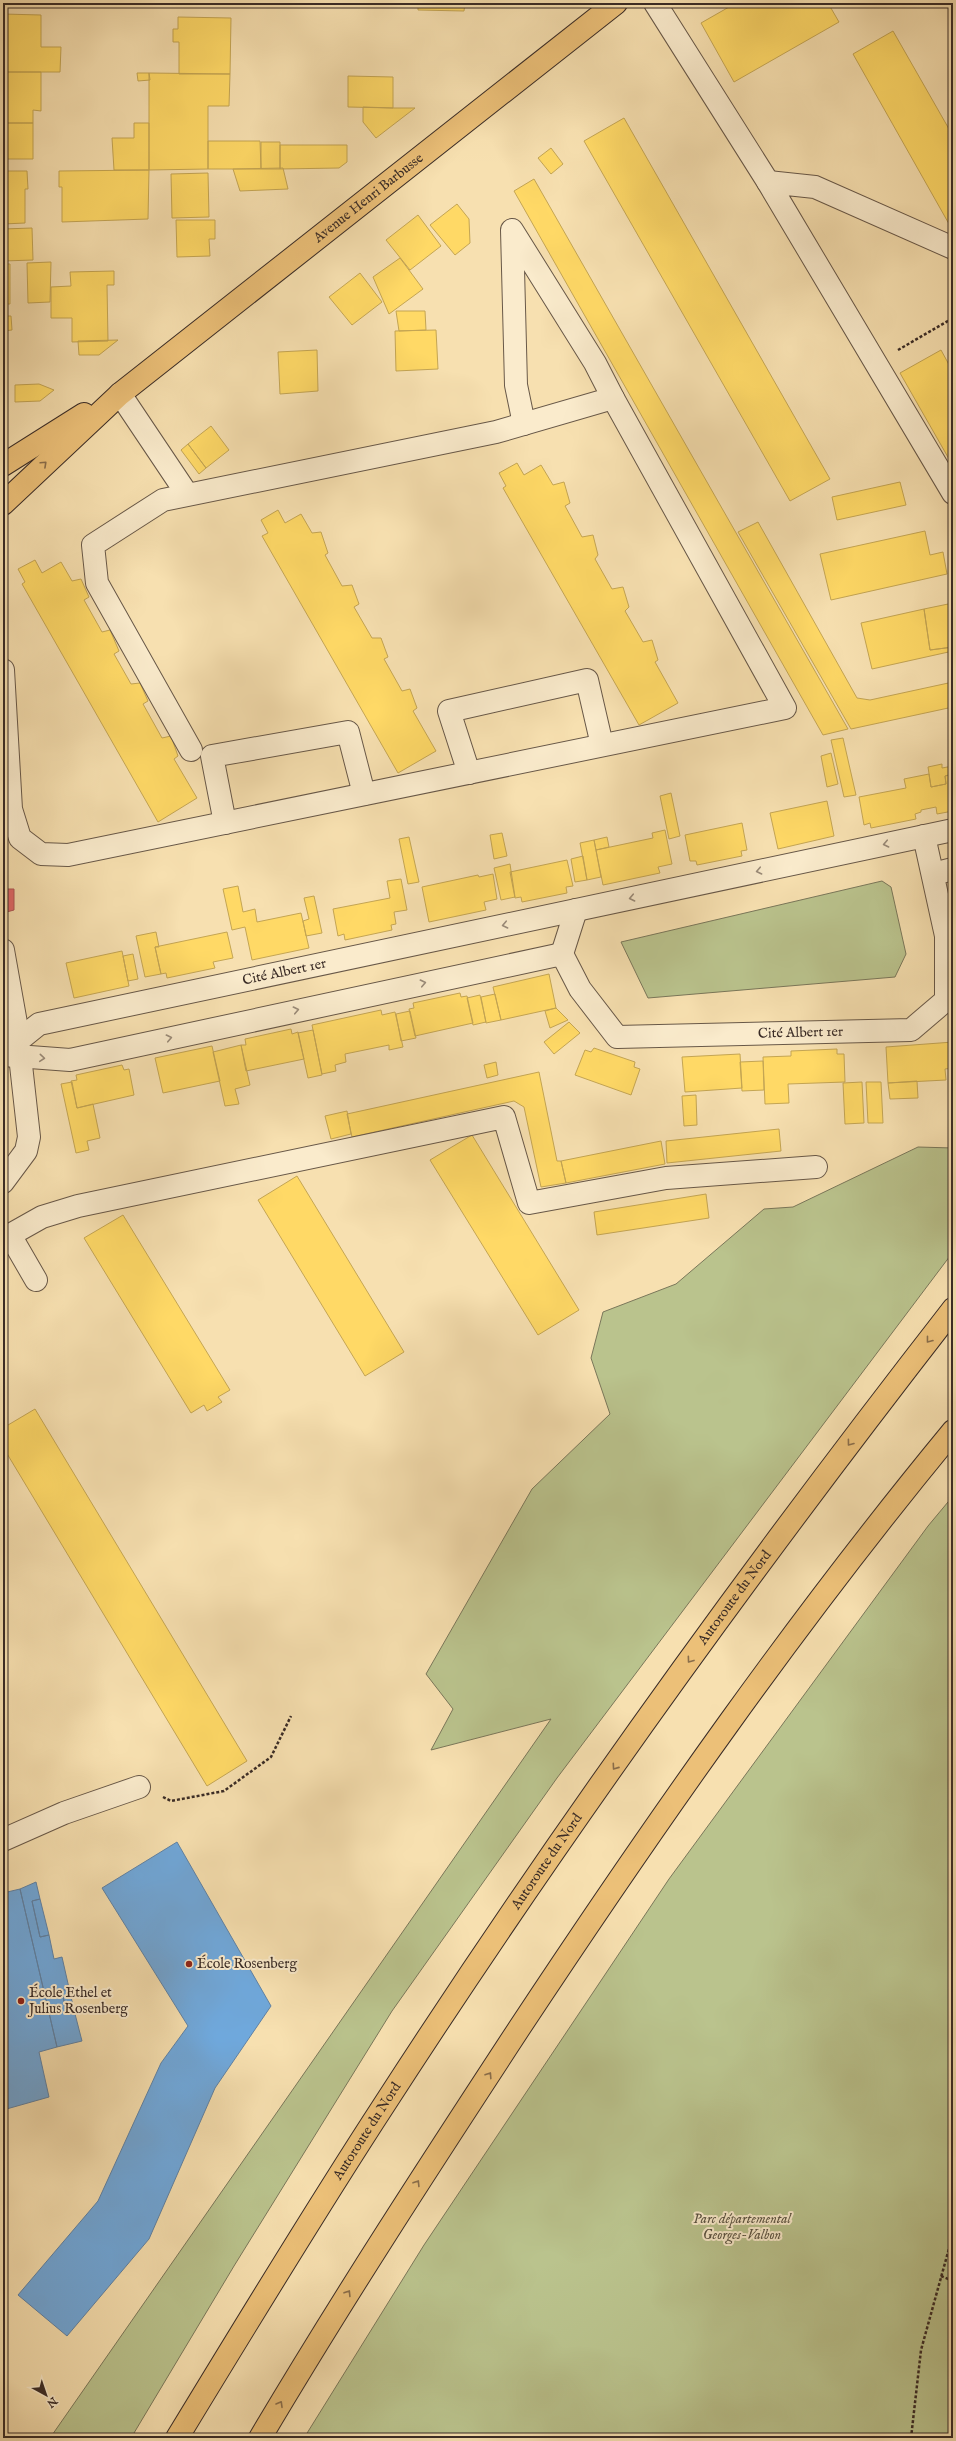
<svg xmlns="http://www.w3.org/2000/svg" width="956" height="2441" viewBox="0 0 956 2441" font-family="'IM FELL English',serif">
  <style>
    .green { fill: #bac38d; stroke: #7a775a }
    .homes { fill: #ffd966; stroke: #c4a553 }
    .shops { fill: #e06666; stroke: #ae5453 }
    .schools { fill: #6fa8dc; stroke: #5f82a5 }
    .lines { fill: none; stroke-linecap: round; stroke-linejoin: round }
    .minor-casing { stroke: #685848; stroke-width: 24 }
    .major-casing { stroke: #392b26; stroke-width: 24 }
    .highway-casing { stroke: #392b26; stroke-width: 24 }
    .path { stroke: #392b26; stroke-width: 2.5; stroke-dasharray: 3 2; stroke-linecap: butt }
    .minor { stroke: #faebcc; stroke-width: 22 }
    .major { stroke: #ecc078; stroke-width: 22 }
    .highway { stroke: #ecc078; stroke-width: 22 }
    .oneway { stroke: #8a6e4b }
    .oneway2 { stroke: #9a8b79 }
    .poi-dot { fill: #8f2418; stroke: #faebcc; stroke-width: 1.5 }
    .labels { text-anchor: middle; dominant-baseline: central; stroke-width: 4; stroke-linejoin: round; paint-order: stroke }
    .street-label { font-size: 14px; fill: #392b26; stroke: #faebcc }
    .poi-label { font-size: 14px; fill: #392b26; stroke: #faebcc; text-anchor: start }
    .park-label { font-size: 14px; font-style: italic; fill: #595140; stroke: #faebcc }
  </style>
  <rect width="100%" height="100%" fill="#f7e0b0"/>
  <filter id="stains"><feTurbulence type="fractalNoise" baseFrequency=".005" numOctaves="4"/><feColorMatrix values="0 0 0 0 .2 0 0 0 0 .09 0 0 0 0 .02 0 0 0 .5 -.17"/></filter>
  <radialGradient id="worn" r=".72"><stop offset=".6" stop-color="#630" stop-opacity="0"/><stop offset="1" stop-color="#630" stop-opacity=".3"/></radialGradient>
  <path class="green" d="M882 881 891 887 906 954 895 977 648 998 621 942Z
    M918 1147 953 1148V1252L557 1778 392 2011 234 2266 131 2438H50L551 1719 431 1750 453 1709 426 1674 532 1489 610 1414 591 1358 603 1312 676 1284 764 1209 793 1207Z
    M953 1496V2438H304L424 2245 669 1879 928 1526Z"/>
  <path class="homes" d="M418 3H465L464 11 418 10Z
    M736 3H828L839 22 734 82 701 23Z
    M3 14 41 15V47H61L60 72H3Z
    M178 17 231 18 230 74H179V42H173V29H178Z
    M893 31 953 136V231L853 54Z
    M3 72H41V111L33 110V123H3Z
    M137 73H149L150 80 138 81Z
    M149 73 230 74 229 106H208V169L149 170Z
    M348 76 393 77V108L348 107Z
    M363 107 393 108H415L376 138 363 122Z
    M624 118 830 479 790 501 584 141Z
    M3 123H33V159H3Z
    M134 123H149V170H114L112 138H134Z
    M208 141H260L261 169H208Z
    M261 142H280V169H261Z
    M280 145H347V162L339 168 280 169Z
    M551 148 563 164 551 174 538 158Z
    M283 168 288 189 240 191 233 169Z
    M149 170 148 219 62 222V187H59V171Z
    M3 171H27L28 189H25V223L3 224Z
    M208 173 209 217 172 218 171 174Z
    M534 179 848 729 823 735 514 191Z
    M457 204 469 219 470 243 455 255 430 225Z
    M418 215 441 246 410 270 386 240Z
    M176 220H215V239H209L210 256 177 257Z
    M32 228 33 260 3 261V229Z
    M400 258 423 289 389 314 373 277Z
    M51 262 50 302 28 303 27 263Z
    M3 264H10V304H3Z
    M114 271V285H107L108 341 72 342V318H51V287L71 286 70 272Z
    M360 273 382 302 352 325 329 297Z
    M396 311H425L426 330 399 331Z
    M3 316H11L12 330 3 331Z
    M436 330 438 369 396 371 395 331Z
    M118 340 99 355H79L78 341Z
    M317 350 318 391 280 394 278 352Z
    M941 350 953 372V466L900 373Z
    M39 384 54 390 40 401 15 402V385Z
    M211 426 229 450 206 468 188 444Z
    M188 444 206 468 199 474 181 450Z
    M517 463 524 475 541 465 553 485 564 482 570 503 565 506 582 537 593 535 598 555 595 559 612 589 623 587 629 607 625 611 643 642 652 640 658 660 655 662 678 703 639 725 503 488 506 486 499 473Z
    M900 482 906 505 837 520 832 497Z
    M278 510 285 523 301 514 312 533 321 532 328 553 325 555 342 586 352 585 359 604 354 607 372 638H381L388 657 384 659 402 691 410 689 417 708 413 711 436 751 398 773 262 536 268 533 261 520Z
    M758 522 857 698 870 700 953 682V707L851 729 738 532Z
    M925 531 930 555 943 552 947 574 831 600 820 554Z
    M35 560 42 573 61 562 72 581 81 579 89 597 84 600 102 632 110 630 119 651 114 654 131 684 140 683 148 701 143 704 162 738 171 736 178 756 174 759 197 798 158 822 22 584 25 582 18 569Z
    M953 603V647L930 650 924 609Z
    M924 609 930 650 953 647V651L872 669 861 623Z
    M843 738 856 795 844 797 831 740Z
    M831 753 838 784 827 787 821 756Z
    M942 764V768L953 766V774L945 776 946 784 931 787 928 767Z
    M929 774 931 787 946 784 945 776 953 774V811L937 814 936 807 921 810V812L915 814 916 819 871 828 870 823 864 825 859 797 906 788 904 779Z
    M671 793 680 836 669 839 660 796Z
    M827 801 834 836 778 849 770 813Z
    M742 823 747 850 741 851 742 856 697 865 696 861H690L685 835Z
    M665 830 672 864 658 867 660 873 603 885 596 850 653 838 652 833Z
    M502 833 507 856 494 859 490 835Z
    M409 837 419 882 408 884 399 839Z
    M607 837 609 847 596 850 594 840Z
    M594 840 601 877 587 880 580 843Z
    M583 856 587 880 575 882 571 859Z
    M567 860 573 886 566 887 567 893 522 902 521 897 515 898 510 872Z
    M510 864 515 897 501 900 494 868Z
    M493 874 497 899 484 902 486 910 429 922 422 887 478 875 479 877Z
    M401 879 407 910 394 912 396 924 391 925 392 930 345 940 344 934 338 936 333 909 390 898 387 881Z
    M238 886 243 912 255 909 257 922 301 913 309 948 252 960 245 927 232 930 223 889Z
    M314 896 322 933 306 936 303 921 309 919 304 898Z
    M156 932 159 947H155L161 974 145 977 136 936Z
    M227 932 233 958 213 962 215 968 167 978 166 973 161 974 155 947Z
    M122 951 129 986 74 998 66 963Z
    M133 954 138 979 128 981 123 956Z
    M549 974 556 1008 501 1020 493 987Z
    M460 993 461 997 467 996 473 1023 415 1036 409 1009 414 1008 413 1003Z
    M495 994 501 1020 486 1023 481 997Z
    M480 995 486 1022 473 1025 467 998Z
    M556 1008 568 1020 550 1028 545 1011Z
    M381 1010 382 1015 395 1012 403 1047 389 1050V1045L345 1054 346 1062 335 1065 336 1071 322 1074 312 1025Z
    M410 1011 416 1038 401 1041 396 1014Z
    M569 1022 580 1033 554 1054 544 1042Z
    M291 1029 292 1034 298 1032 304 1059 246 1071 241 1045H246L245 1039Z
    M313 1030 322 1075 308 1078 298 1033Z
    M953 1042V1068L945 1069 946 1080 888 1083 886 1047Z
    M241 1045 250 1085 235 1089 239 1104 225 1106 213 1052Z
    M212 1046 220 1081 163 1093 155 1058Z
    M594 1048 635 1062 634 1067 640 1069 631 1095 575 1075 585 1050 591 1052Z
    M837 1049V1054H844L845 1082 788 1084 789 1103 765 1104 763 1057 791 1056V1051Z
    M740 1054 742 1088 685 1092 682 1057Z
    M763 1061 764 1090 742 1091 740 1062Z
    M496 1062 498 1075 487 1078 484 1065Z
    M122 1065 124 1070 129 1069 134 1095 77 1108 71 1081 77 1080 76 1075Z
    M539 1072 557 1161H561L566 1183 541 1187 524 1107 514 1101 352 1137 347 1114Z
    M917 1081 918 1098 890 1099 888 1083Z
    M72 1082 77 1108 93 1104 100 1138 87 1141 89 1150 76 1153 61 1084Z
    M862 1082 864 1123 845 1124 843 1083Z
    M866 1082H881L883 1123H868Z
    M696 1095 697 1125 684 1126 682 1096Z
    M347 1111 351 1134 331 1139 325 1116Z
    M779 1129 781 1151 667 1163 666 1141Z
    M472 1135 579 1310 538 1335 430 1160Z
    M661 1141 665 1164 566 1183 561 1161Z
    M297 1176 404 1352 365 1376 258 1200Z
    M706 1194 709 1218 597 1235 594 1212Z
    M123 1215 230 1390 218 1397 222 1402 207 1411 204 1405 191 1413 84 1238Z
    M35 1409 247 1761 207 1786 3 1447V1428Z"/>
  <path class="shops" d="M3 889H14V910L3 913Z"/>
  <path class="schools" d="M177 1842 271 2006 215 2088 149 2239 67 2336 18 2295 98 2201 161 2063 188 2026 102 1888Z
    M36 1882 40 1899 32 1901 40 1937 49 1935 54 1959 62 1957 69 1988 62 1991 66 2012 74 2010 82 2041 57 2047 20 1889Z
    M20 1889 57 2047 39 2052 49 2097 3 2110V1893Z
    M40 1899 49 1935 40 1937 32 1901Z
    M69 1988 74 2010 66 2012 62 1991Z"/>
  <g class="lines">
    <g class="minor-casing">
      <g id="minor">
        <path d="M655 3 768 182"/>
        <path d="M953 248 815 187 768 182 953 493"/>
        <path d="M120 394 187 494"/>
        <path d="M524 424 516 385 512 230 595 363 613 398"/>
        <path d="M3 670 11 809 20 838 41 854 68 855 785 708 613 398 496 432 163 500 93 545 97 583 191 750"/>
        <path d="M469 773 449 711 587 680 602 745"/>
        <path d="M225 823 212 756 348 732 364 794"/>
        <path d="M933 874 953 869"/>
        <path d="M3 950 19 1040"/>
        <path d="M562 954 576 910"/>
        <path id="s1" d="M3 1053 39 1024 953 830"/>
        <path id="s2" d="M3 1055 70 1060 562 954 580 989 617 1037 911 1030 946 1000V936L924 836"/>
        <path d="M3 1182 26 1151 29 1137 20 1056"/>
        <path d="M10 1235 42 1217 78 1206 504 1117 529 1203 666 1178 816 1167"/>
        <path d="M3 1236 10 1235 36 1280"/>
        <path d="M3 1840 64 1813 139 1787"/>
      </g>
    </g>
    <g class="major-casing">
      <g id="major">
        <path d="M3 465 84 414"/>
        <path id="s3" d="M3 504 120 394 616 3"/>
      </g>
    </g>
    <g class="highway-casing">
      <g id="highway">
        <path id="s4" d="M177 2438C245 2326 313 2214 384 2105 561 1831 753 1566 953 1309"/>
        <path d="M260 2438C343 2298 431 2163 520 2027 655 1823 797 1620 953 1431"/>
      </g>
    </g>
    <path class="path" d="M898 350 953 318
      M163 1797 171 1801 224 1791 271 1757 291 1716
      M941 2276 953 2281
      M911 2438 921 2350 953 2234"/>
    <use href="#minor" class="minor"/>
    <use href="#major" class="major"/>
    <use href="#highway" class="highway"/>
  </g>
  <defs><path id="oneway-chevron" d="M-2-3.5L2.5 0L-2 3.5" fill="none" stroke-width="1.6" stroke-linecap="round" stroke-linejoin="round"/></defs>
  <g class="oneway">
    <use href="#oneway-chevron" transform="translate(44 464) rotate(-43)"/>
    <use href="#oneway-chevron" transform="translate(929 1340) rotate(128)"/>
    <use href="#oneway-chevron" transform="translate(850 1443) rotate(127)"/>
    <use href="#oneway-chevron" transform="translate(690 1660) rotate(126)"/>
    <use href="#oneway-chevron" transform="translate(615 1767) rotate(125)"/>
    <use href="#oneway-chevron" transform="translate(489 2075) rotate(-57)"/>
    <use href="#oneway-chevron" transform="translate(417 2183) rotate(-58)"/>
    <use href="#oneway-chevron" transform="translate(348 2293) rotate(-58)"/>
    <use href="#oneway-chevron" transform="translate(280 2404) rotate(-60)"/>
  </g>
  <g class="oneway2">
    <use href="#oneway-chevron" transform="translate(886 844) rotate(168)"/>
    <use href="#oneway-chevron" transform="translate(759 871) rotate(168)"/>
    <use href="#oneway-chevron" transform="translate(632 898) rotate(168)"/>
    <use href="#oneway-chevron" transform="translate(505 925) rotate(168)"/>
    <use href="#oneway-chevron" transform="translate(423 983) rotate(-12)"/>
    <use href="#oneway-chevron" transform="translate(296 1010) rotate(-12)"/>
    <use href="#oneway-chevron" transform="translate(169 1038) rotate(-12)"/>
    <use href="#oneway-chevron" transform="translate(42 1058) rotate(5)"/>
  </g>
  <g class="poi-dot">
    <circle cx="189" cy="1964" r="4"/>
    <circle cx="21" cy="2001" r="4"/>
  </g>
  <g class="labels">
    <g class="street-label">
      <text stroke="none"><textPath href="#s3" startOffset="477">Avenue Henri Barbusse</textPath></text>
      <text stroke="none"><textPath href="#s1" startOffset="297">Cité Albert 1er</textPath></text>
      <text stroke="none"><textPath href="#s2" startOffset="854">Cité Albert 1er</textPath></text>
      <text stroke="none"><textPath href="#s4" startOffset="1009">Autoroute du Nord</textPath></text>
      <text stroke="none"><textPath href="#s4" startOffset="685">Autoroute du Nord</textPath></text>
      <text stroke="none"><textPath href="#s4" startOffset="361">Autoroute du Nord</textPath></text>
    </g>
    <g class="poi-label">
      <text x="197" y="1964">École Rosenberg</text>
      <text x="29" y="1993">École Ethel et<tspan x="29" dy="16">Julius Rosenberg</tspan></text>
    </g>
    <g class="park-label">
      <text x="742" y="2219">Parc départemental<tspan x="742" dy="16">Georges-Valbon</tspan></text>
    </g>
  </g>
  <rect width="956" height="2441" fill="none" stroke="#f7e0b0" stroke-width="16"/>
  <rect x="4" y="4" width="948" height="2433" fill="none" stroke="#392b26" stroke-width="2"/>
  <rect x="8" y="8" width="940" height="2425" fill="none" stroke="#392b26"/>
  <g transform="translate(46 2395) rotate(140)" stroke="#faebcc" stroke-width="3" paint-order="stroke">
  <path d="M0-3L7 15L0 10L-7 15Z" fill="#392b26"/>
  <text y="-6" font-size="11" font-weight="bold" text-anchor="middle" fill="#392b26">N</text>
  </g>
  <rect width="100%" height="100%" filter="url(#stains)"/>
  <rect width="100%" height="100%" fill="url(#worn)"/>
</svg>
